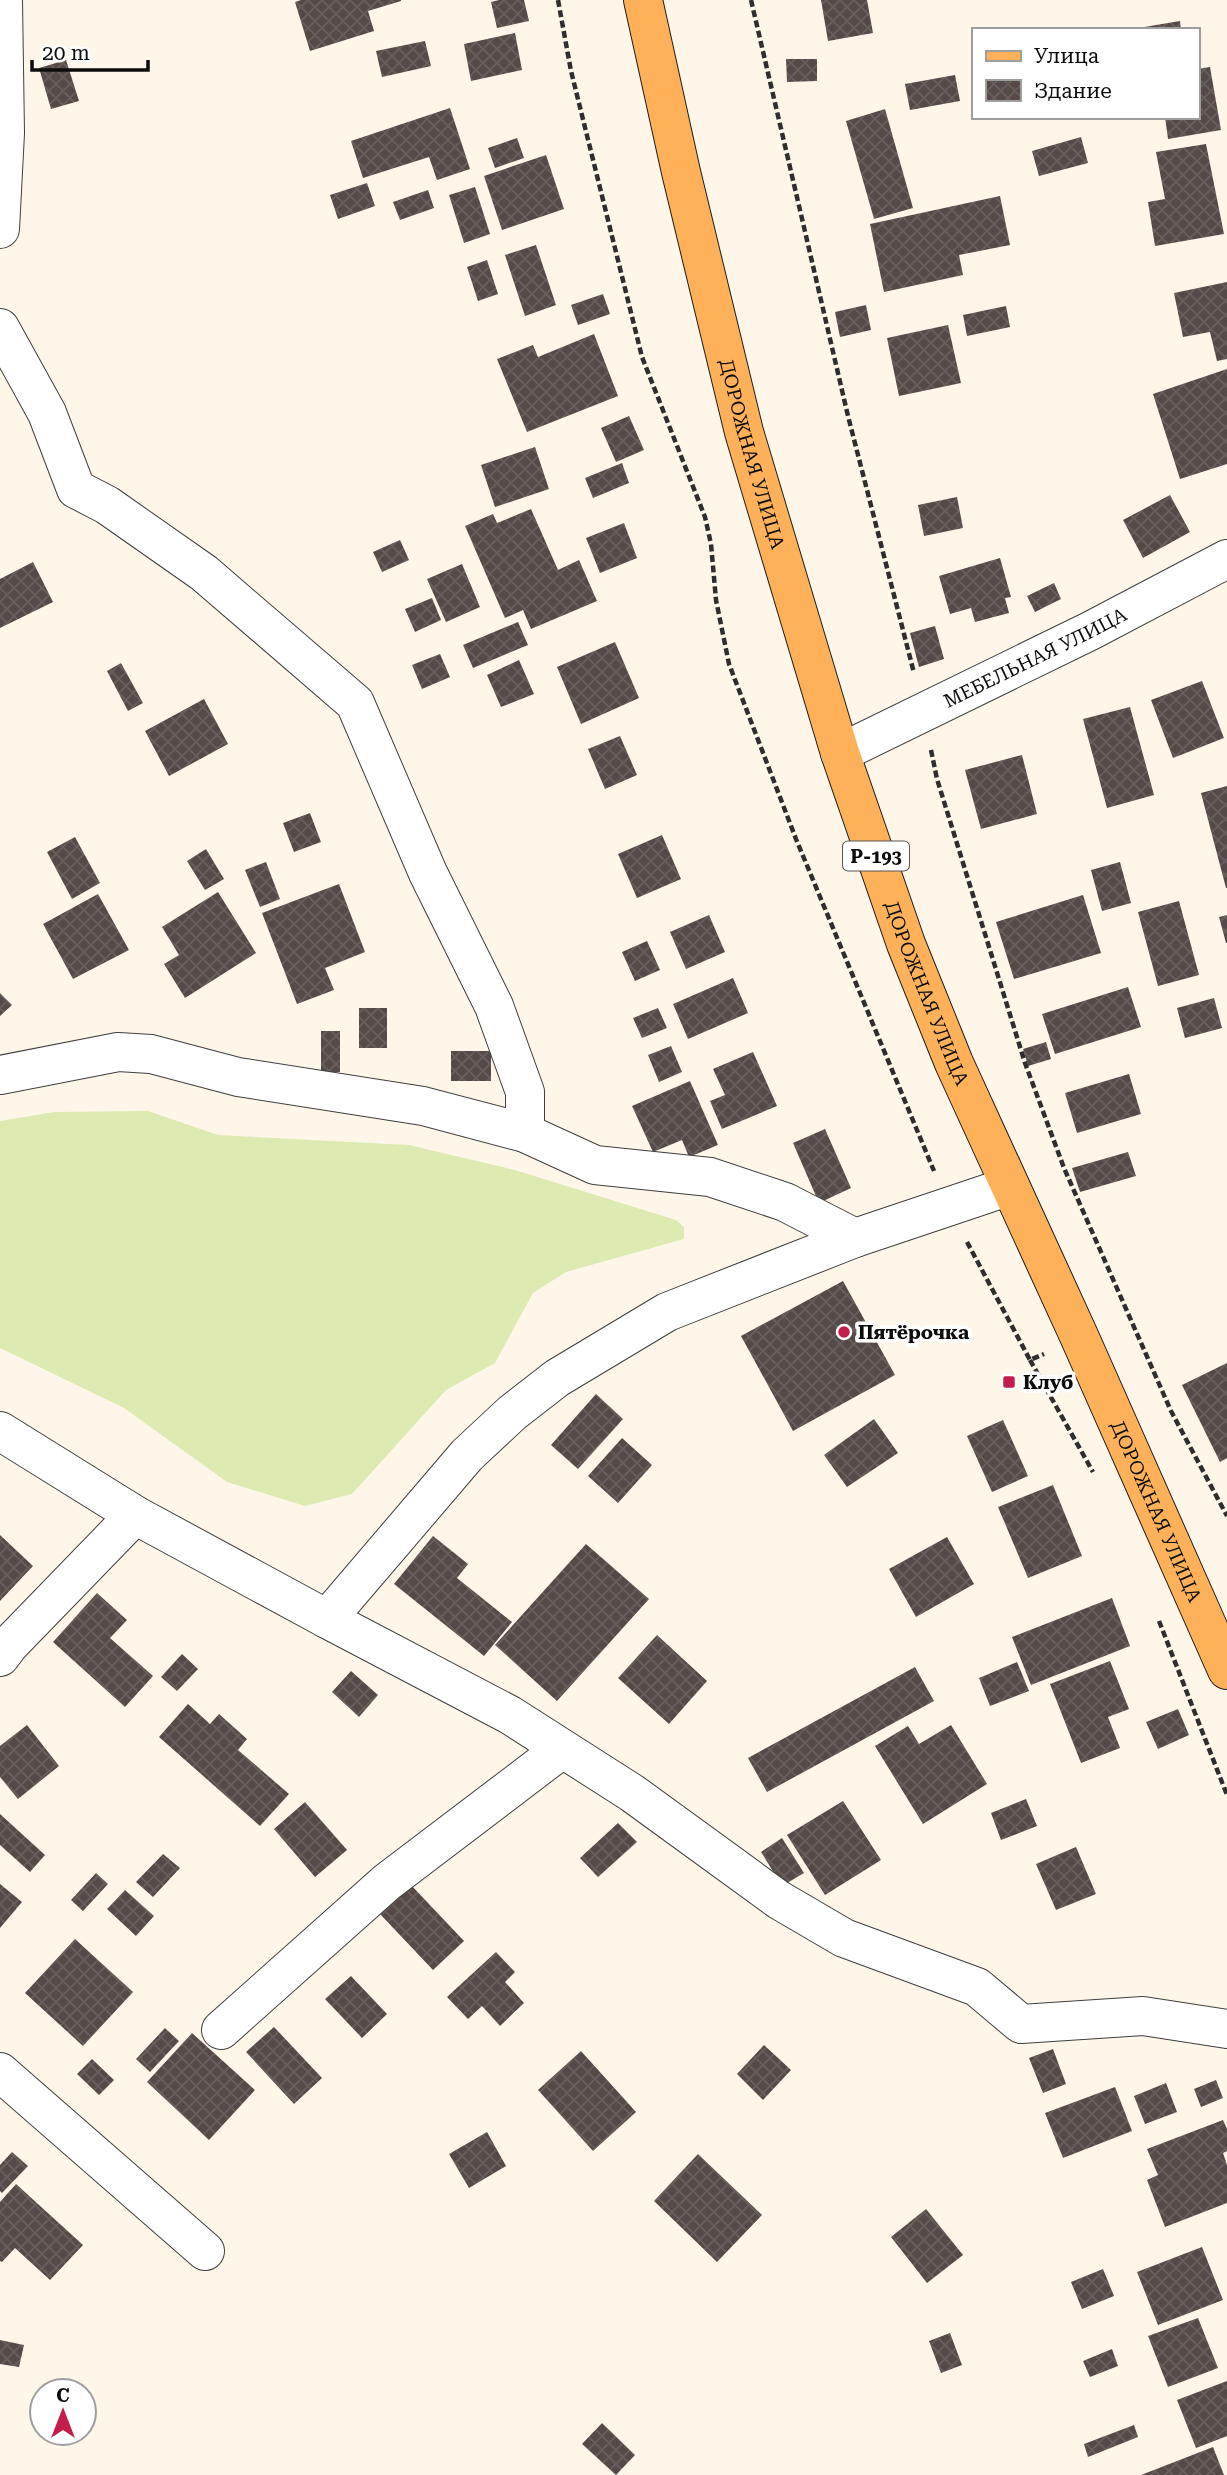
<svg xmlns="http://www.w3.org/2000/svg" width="1227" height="2475" viewBox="0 0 1227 2475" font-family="'Roboto Serif',serif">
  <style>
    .grass { fill: #ddebb2 }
    .building { fill: url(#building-cross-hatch) }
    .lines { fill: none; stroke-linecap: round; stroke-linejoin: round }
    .minor-casing { stroke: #3f3f3f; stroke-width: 40 }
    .major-casing { stroke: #1d1d1d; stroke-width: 40 }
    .path { stroke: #2e2e2e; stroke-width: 4.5; stroke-dasharray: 7 3.5; stroke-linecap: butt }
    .minor { stroke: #fff; stroke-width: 38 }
    .major { stroke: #ffb15a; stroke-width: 38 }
    .poi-dot { fill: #c21d4b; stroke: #fff; stroke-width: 2.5 }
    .labels { text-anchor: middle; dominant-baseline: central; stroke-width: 7; stroke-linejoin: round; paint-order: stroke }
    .shield { fill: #fff; stroke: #555; stroke-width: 2 }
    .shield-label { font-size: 18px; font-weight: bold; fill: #0c0c0c }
    .street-label { font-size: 19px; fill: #0c0c0c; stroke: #fff }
    .poi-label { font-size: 19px; font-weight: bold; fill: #0c0c0c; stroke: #fff; text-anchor: start }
  </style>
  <defs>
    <pattern id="building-cross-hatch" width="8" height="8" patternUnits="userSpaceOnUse" patternTransform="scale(1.75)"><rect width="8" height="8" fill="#554a47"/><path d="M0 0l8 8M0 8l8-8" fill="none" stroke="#68605d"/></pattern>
  </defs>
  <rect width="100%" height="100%" fill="#fff6ea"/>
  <path class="grass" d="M148 1111 218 1135 409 1145 515 1170 676 1220 684 1227V1239L566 1272 533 1293 495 1363 446 1390 352 1494 305 1506 227 1482 124 1408 0 1348V1121L54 1112Z"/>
  <path class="building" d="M301 0H401V1L368 11 374 31 310 51 295 2Z
    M499 0H524L529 21 497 28 491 2Z
    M821 0H867L873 33 828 41Z
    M1180 21 1181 30H1139L1138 28Z
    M515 33 522 70 471 81 464 44Z
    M425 41 431 66 382 77 376 51Z
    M786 59H817V81L787 82Z
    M66 60 79 101 51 109 39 68Z
    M1210 67 1221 130 1168 139 1165 117H1197V69Z
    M955 75 960 101 910 110 905 84Z
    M450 108 470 169 437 180 429 157 363 178 351 141Z
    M885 109 913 208 874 219 846 121Z
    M1081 137 1088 163 1039 176 1032 151Z
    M517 138 524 158 495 168 488 148Z
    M1206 144 1224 234 1155 246 1148 202 1165 199 1156 152Z
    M546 155 564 209 502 230 484 176Z
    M367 183 375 206 338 219 330 195Z
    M475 187 490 234 464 243 449 195Z
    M428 190 434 208 400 220 393 202Z
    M1000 196 1010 245 959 255 963 275 884 292 870 224Z
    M536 245 556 305 525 316 505 255Z
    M487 260 498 294 478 301 467 267Z
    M1227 282V359L1217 361 1210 332 1183 337 1174 293Z
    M603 294 610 314 578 325 571 305Z
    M866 305 871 330 840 337 835 312Z
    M1006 306 1010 327 967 336 963 315Z
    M948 325 961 383 899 396 887 338Z
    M594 334 618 396 527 432 497 359 533 345 538 357Z
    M1227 369V464L1180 479 1153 394Z
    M629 416 644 450 616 462 601 428Z
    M535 447 549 489 495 507 481 465Z
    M622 463 629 483 593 498 585 478Z
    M1170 495 1190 532 1143 558 1123 520Z
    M957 497 963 528 924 536 918 505Z
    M531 509 558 570 579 560 597 601 531 629 523 610 505 618 465 526 493 514 497 523Z
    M624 523 637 558 600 573 586 538Z
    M400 540 409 560 382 572 373 552Z
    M1000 558 1011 597 1005 598 1009 613 975 622 971 608 950 614 939 576Z
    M33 562 53 602 0 628V579Z
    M462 564 480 607 446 622 427 579Z
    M1054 583 1061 599 1035 612 1027 596Z
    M432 598 441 620 415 632 405 609Z
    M518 622 528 645 473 668 463 645Z
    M935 626 944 659 919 667 910 633Z
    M615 642 639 698 581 724 557 667Z
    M440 654 450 677 422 689 412 665Z
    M519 660 534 694 501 707 487 675Z
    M121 663 143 703 128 711 107 671Z
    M1202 681 1224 738 1173 758 1151 700Z
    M204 699 228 744 169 776 145 731Z
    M1130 707 1154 795 1107 808 1083 719Z
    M620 736 637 775 605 789 588 749Z
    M1022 755 1037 814 981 829 965 770Z
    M1227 786V888H1226L1201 793Z
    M310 813 321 842 294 852 283 823Z
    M662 835 681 879 637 898 618 854Z
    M75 837 100 883 72 899 47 852Z
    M206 849 224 879 205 890 187 861Z
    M266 862 280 899 260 907 245 870Z
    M1120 862 1131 903 1102 911 1091 870Z
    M339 884 365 952 325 968 334 990 297 1004 262 913Z
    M218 892 256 953 185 998 164 964 179 955 162 927Z
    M98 894 129 950 73 979 43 924Z
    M1083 895 1101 953 1014 979 996 922Z
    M1179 901 1199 975 1158 986 1138 912Z
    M709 915 725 952 686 969 670 932Z
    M1227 915V943H1226L1219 917Z
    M647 941 660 970 635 981 622 952Z
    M733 978 748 1013 688 1039 673 1004Z
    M1128 987 1141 1027 1055 1054 1042 1014Z
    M0 993 12 1005 0 1016Z
    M1214 998 1222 1028 1185 1038 1177 1008Z
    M359 1008H387V1048H359Z
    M658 1008 667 1028 642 1038 633 1018Z
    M321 1031H340V1072H321Z
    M1046 1042 1051 1059 1028 1066 1023 1049Z
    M671 1046 682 1072 659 1082 648 1055Z
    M451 1051H491V1081H451Z
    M753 1052 777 1106 722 1129 710 1101 725 1095 713 1069Z
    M1129 1074 1141 1114 1077 1133 1065 1093Z
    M690 1081 718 1145 689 1157 682 1140 653 1152 632 1106Z
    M825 1129 851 1188 819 1203 793 1143Z
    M1128 1152 1136 1176 1080 1192 1072 1168Z
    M843 1281 895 1375 793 1431 741 1336Z
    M1227 1363V1458L1220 1462 1182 1385Z
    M596 1394 623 1419 578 1469 551 1445Z
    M874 1419 898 1453 847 1487 824 1455Z
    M1003 1420 1028 1476 992 1492 967 1436Z
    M622 1438 652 1465 618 1503 588 1476Z
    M1053 1485 1082 1556 1028 1578 998 1507Z
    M0 1535 33 1566 0 1601Z
    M433 1536 468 1564 457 1578 512 1622 484 1656 394 1584Z
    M947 1537 974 1584 916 1617 889 1569Z
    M586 1544 649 1599 557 1701 495 1645Z
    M97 1593 127 1620 110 1638 153 1676 125 1707 53 1642Z
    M1112 1598 1130 1646 1031 1685 1012 1637Z
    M657 1635 707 1681 669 1724 618 1678Z
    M182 1654 198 1669 177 1691 161 1677Z
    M1110 1661 1129 1709 1108 1717 1120 1748 1081 1763 1050 1684Z
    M1017 1662 1029 1691 990 1706 979 1678Z
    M915 1667 934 1701 767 1792 748 1758Z
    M351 1671 378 1695 359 1717 332 1692Z
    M188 1704 210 1724 219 1714 247 1739 238 1750 289 1794 260 1826 159 1737Z
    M1178 1709 1189 1735 1158 1749 1146 1722Z
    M27 1725 59 1766 18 1799 0 1777V1746Z
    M951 1725 987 1784 923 1824 875 1746 908 1726 919 1744Z
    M1026 1799 1037 1826 1001 1840 991 1813Z
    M843 1801 881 1860 825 1895 787 1835Z
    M305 1802 347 1850 315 1877 274 1829Z
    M0 1814 45 1855 30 1872 0 1845Z
    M618 1823 637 1842 598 1877 580 1858Z
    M782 1838 804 1873 782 1886 761 1852Z
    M1076 1847 1096 1894 1056 1910 1036 1864Z
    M163 1854 180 1868 153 1897 136 1882Z
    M96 1873 108 1884 83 1911 71 1900Z
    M0 1884 22 1902 0 1928Z
    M411 1885 464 1941 433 1970 380 1914Z
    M125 1890 154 1916 136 1936 107 1909Z
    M75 1939 133 1992 83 2046 25 1993Z
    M496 1952 515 1972 505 1982 524 2003 500 2026 482 2006 468 2019 447 1997Z
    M351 1976 387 2014 362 2038 325 1999Z
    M274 2027 322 2078 294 2104 246 2052Z
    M165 2028 179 2041 150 2072 136 2059Z
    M192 2033 255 2090 209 2140 147 2082Z
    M764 2045 791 2070 763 2100 737 2074Z
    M1053 2049 1066 2084 1043 2093 1029 2058Z
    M581 2051 636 2112 593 2151 538 2090Z
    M92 2059 114 2080 99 2095 77 2074Z
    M1216 2080 1223 2098 1201 2107 1194 2089Z
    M1166 2083 1177 2112 1145 2124 1134 2096Z
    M1115 2087 1132 2131 1063 2158 1045 2113Z
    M1223 2120 1227 2129V2151L1223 2153 1227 2165V2203L1165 2227 1147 2180 1158 2175 1147 2149Z
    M487 2132 506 2166 469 2188 449 2154Z
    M12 2152 28 2166 2 2193 0 2191V2165Z
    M698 2154 762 2215 717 2262 654 2201Z
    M16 2184 83 2245 50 2280 15 2248 2 2262 0 2261V2202Z
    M926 2209 963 2255 927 2283 891 2237Z
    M1202 2247 1223 2300 1158 2325 1137 2272Z
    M1103 2269 1114 2296 1082 2309 1071 2282Z
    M1198 2318 1218 2368 1168 2387 1148 2336Z
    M950 2333 962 2365 941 2373 929 2341Z
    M0 2340 24 2345 19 2367 0 2364Z
    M1112 2349 1118 2366 1090 2377 1083 2361Z
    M1227 2381V2436L1196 2448 1177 2400Z
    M602 2423 635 2455 616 2475 582 2444Z
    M1134 2425 1138 2437 1088 2457 1084 2444Z
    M1213 2447 1224 2475H1141Z"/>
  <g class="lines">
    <g class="minor-casing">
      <g id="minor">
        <path d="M0 229 5 133 3 0"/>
        <path d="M0 328 47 413 76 489 107 505 204 573 355 703 428 873 494 1006 525 1092V1133"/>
        <path id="s1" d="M840 753 1090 631 1227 559"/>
        <path d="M0 1075 118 1052 151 1054 238 1077 423 1106 525 1133 595 1165 710 1177 785 1202 855 1238"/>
        <path d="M0 1431 135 1515 327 1619 467 1455 512 1413 557 1378 667 1312 855 1238 1010 1186"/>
        <path d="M327 1619 510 1715 632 1793 779 1900 844 1938 977 1987 1021 2024 1143 2016 1227 2029"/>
        <path d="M0 1657 9 1645 135 1515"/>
        <path d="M221 2030 387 1882 562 1749"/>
        <path d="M0 2072 205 2251"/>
      </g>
    </g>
    <g class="major-casing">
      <g id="major">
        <path id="s2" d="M643 0 681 172 744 432 840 753 906 944 954 1063 1079 1336 1227 1670"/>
      </g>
    </g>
    <path class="path" d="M558 0 571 71 642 357 705 517 711 544 716 600 729 664 796 839 934 1171
      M751 0 848 416 914 673
      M931 750 937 779 1025 1063 1064 1168 1171 1411 1227 1516
      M967 1242 1030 1360 1044 1354
      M1030 1360 1093 1472
      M1159 1621 1227 1795"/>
    <use href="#minor" class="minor"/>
    <use href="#major" class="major"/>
  </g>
  <g class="poi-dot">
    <circle cx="844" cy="1332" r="7"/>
    <rect x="1002" y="1375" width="14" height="14" rx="3.5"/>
  </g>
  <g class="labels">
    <rect class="shield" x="843" y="841.5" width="66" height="29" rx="5"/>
    <g class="shield-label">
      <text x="876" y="856">Р-193</text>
    </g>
    <g class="street-label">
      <text stroke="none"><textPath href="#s2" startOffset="467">ДОРОЖНАЯ УЛИЦА</textPath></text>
      <text stroke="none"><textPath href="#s1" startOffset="217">МЕБЕЛЬНАЯ УЛИЦА</textPath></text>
      <text stroke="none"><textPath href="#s2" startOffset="1034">ДОРОЖНАЯ УЛИЦА</textPath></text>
      <text stroke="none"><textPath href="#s2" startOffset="1601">ДОРОЖНАЯ УЛИЦА</textPath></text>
    </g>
    <g class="poi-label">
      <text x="858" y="1332">Пятёрочка</text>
      <text x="1023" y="1382">Клуб</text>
    </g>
  </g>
  <rect x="972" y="28" width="228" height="91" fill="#ffffff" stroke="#9e9e9e" stroke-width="2"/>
  <rect x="986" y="51" width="35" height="10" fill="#ffb15a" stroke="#9e9e9e" stroke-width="2"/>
  <text x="1034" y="63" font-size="21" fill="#0c0c0c">Улица</text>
  <rect x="986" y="80" width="35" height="21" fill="url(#building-cross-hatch)" stroke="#9e9e9e" stroke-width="2"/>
  <text x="1034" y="98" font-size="21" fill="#0c0c0c">Здание</text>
  <g transform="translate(63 2412)"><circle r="33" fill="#ffffff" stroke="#9e9e9e" stroke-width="2"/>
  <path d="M0-5L12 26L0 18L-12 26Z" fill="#c21d4b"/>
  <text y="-10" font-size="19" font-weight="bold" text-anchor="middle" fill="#0c0c0c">С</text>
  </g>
  <path d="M32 60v10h116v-10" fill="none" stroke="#0c0c0c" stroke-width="3.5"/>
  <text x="42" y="60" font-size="21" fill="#0c0c0c" stroke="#ffffff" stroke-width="5" paint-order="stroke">20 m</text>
</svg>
